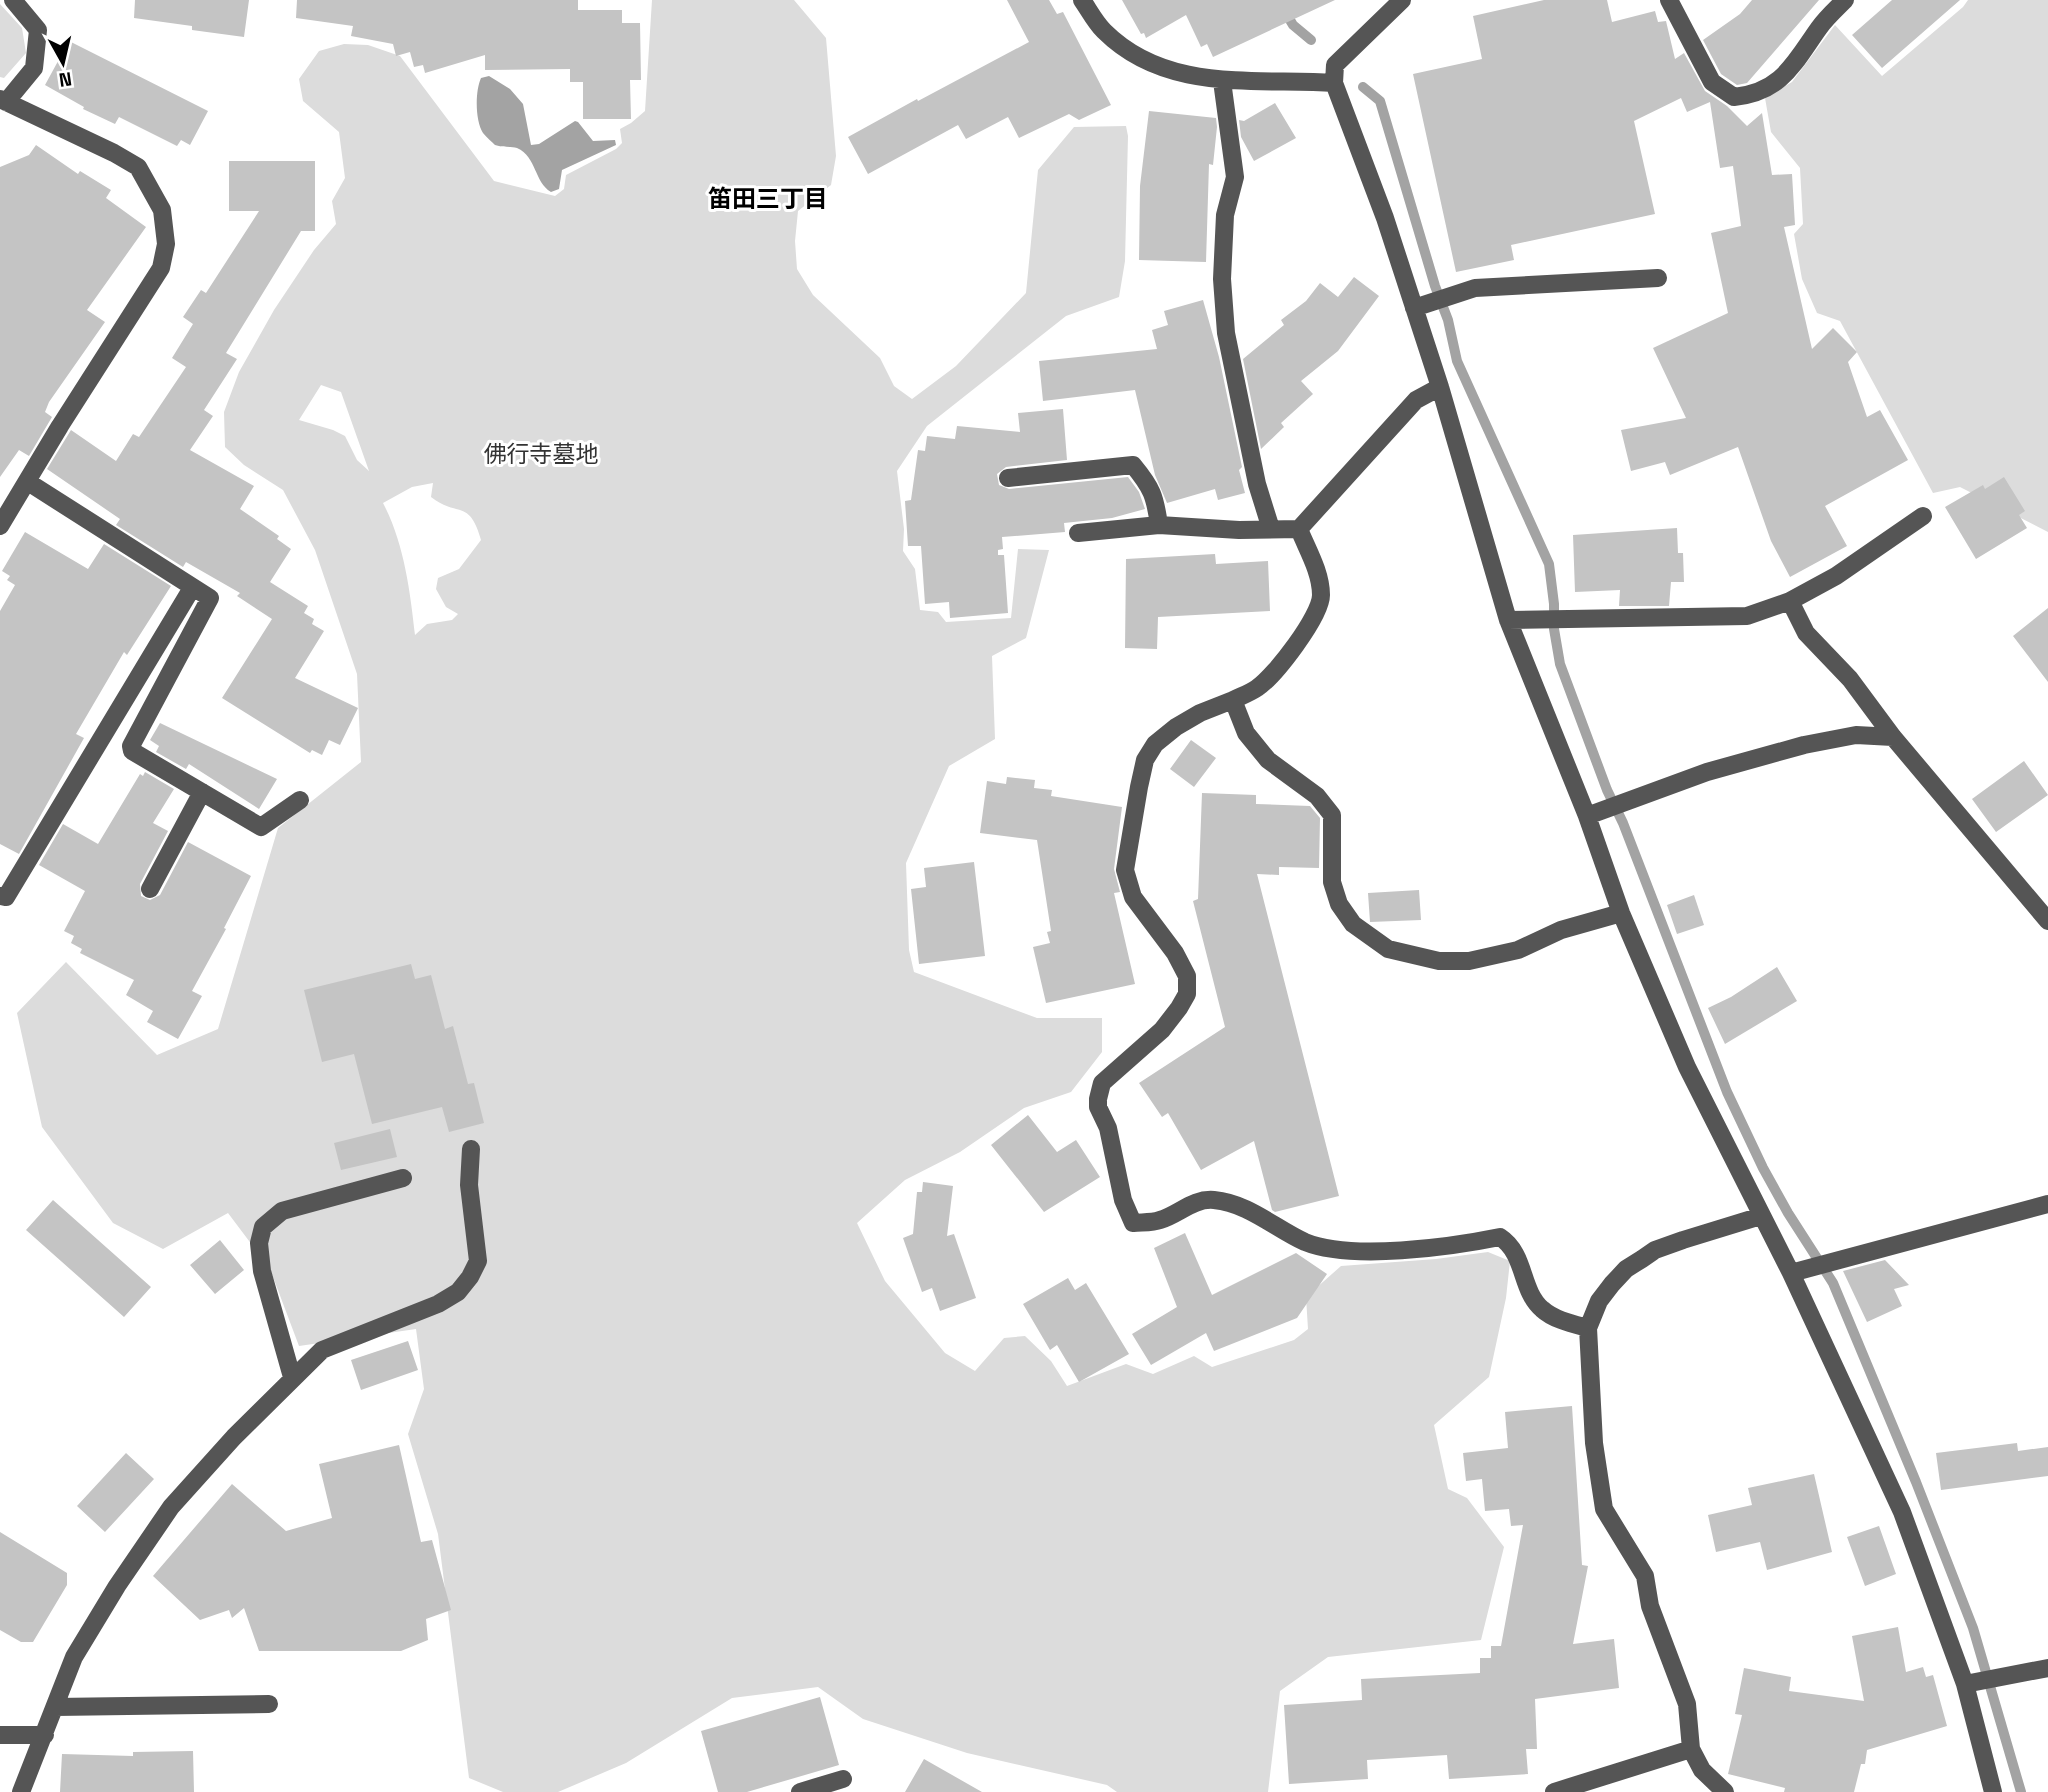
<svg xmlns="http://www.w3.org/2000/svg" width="2048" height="1792" viewBox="0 0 2048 1792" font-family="'Space Grotesk','Noto Sans JP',sans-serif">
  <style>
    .green { fill: #dcdcdc; fill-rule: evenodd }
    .water { fill: #a3a3a3 }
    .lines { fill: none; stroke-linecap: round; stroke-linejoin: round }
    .stream { stroke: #a3a3a3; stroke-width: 10 }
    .building { fill: #c4c4c4 }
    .minor { stroke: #555; stroke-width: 18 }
    .labels { text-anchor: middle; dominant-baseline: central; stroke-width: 6; stroke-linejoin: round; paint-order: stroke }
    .park-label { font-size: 23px; fill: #333; stroke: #fff }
    .neighbourhood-label { font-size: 24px; font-weight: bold; fill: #000; stroke: #fff }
  </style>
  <rect width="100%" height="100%" fill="#fff"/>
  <path class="green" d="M652 0H794L826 38 836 156 831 185 798 211 795 241 797 269 813 295 880 358 894 386 912 399 956 366 1026 293 1038 170 1074 127 1126 126 1128 136 1125 261 1119 297 1066 316 927 426 897 471 904 529 903 551 915 569 920 610 938 612 946 622 1011 618 1018 549 1049 550 1026 638 992 656 995 739 949 766 906 863 909 950 914 972 1037 1018H1102V1052L1071 1092 1024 1108 960 1152 905 1180 857 1223 885 1281 945 1353 975 1371 1004 1338 1025 1336 1051 1361 1067 1386 1126 1364 1153 1374 1194 1356 1212 1367 1294 1340 1308 1329 1306 1297 1341 1266 1436 1259 1488 1252 1510 1261 1506 1298 1489 1377 1434 1425 1448 1489 1467 1498 1504 1547 1481 1640 1328 1657 1280 1691 1268 1792H1117L1107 1785 967 1753 863 1719 818 1687 732 1698 626 1763 558 1792H503L469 1778 438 1534 408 1434 424 1389 416 1329 299 1346 270 1269 228 1213 163 1249 113 1223 42 1127 17 1013 66 962 157 1055 218 1029 278 828 361 762 357 674 315 550 283 490 244 465 225 447 224 412 239 372 274 310 314 250 336 224 332 201 345 178 339 132 303 101 299 79 319 51 344 44 368 45 400 56 494 181 555 196 564 189 566 175 616 149 622 143 620 129 631 123 645 111ZM321 385 341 392 369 471 357 460 345 436 333 430 299 420ZM433 483 431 497C458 518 469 498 481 540L459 569 438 578 436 589 446 607 458 614 452 620 427 624 415 635C410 590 404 543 383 503L412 487Z
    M1968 0H2048V532L1960 487 1933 493 1840 321 1817 313 1802 279 1794 234 1803 224 1800 168 1771 132 1765 98 1792 82 1835 25 1882 76 1963 7Z
    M0 4 22 28 26 53 4 78 0 77Z"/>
  <path class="water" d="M489 76 510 89 523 104 531 145 539 144 575 121 578 122 593 141 615 140 616 145 562 170 559 189 551 192C534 182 537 157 517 148 511 146 503 148 495 145 492 142 487 138 483 133 475 121 475 91 481 78Z"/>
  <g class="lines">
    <path class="stream" d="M1278 0 1293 25 1311 40
      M1363 87 1380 101 1435 286 1448 320 1457 361 1549 564 1554 604V629L1560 664 1607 790 1623 823 1727 1092 1763 1168 1788 1213 1833 1283 1916 1482 1973 1628 2021 1792"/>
  </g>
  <path class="building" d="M135 0H249L244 37 192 30V26L134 18Z
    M297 0H578V10H622V23H640L641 80H630L631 119H583V82H570V69L485 70V55L425 73 423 65 414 67 410 52 396 56 393 44 351 36 353 26 296 18Z
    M1007 0H1049L1057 14 1063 12 1111 105 1079 120 1069 114 1019 138 1008 117 966 139 958 125 868 174 848 137 917 99 918 101 1029 42Z
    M1122 0H1335L1213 57 1207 44 1201 47 1186 15 1146 38 1144 33 1141 34Z
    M1544 0H1607L1612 22 1655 11 1658 22 1666 21 1675 59 1684 53 1705 91 1727 106 1747 126 1762 113 1772 175 1792 174 1795 225 1784 227 1812 349 1833 328 1857 352 1848 362 1867 417 1880 410 1908 460 1825 506 1847 546 1790 577 1771 541 1738 447 1670 475 1665 462 1631 471 1621 430 1686 418 1653 348 1728 313 1711 233 1741 226 1733 166 1720 168 1710 102 1687 112 1681 98 1634 121 1655 214 1511 245 1514 260 1456 272 1413 74 1482 59 1473 16Z
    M1752 0H1819L1747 83 1737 85 1721 74 1703 40 1740 14Z
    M1892 0H1960L1882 68 1852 35Z
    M69 41 208 111 190 145 181 140 177 146 119 117 115 124 83 109 84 107 45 85Z
    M1275 103 1296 138 1254 161 1241 137 1239 120 1244 121Z
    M1149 111 1216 118 1217 127 1213 165 1209 164 1206 262 1139 260 1140 186Z
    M36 145 78 174 80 171 111 190 106 198 146 227 87 310 105 322 49 402 45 412 52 417 29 456 19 450 0 477V167L29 155Z
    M229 161H315V231H301L226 353 237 359 204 410 213 416 190 450 254 486 240 509 279 536 277 539 291 549 270 582 308 606 304 613 314 619 312 624 324 631 295 678 358 708 340 745 329 740 322 755 312 750 310 753 222 698 272 619 237 596 240 593 186 562 183 567 116 525 120 519 47 469 71 430 116 461 133 434 139 437 186 367 172 358 193 324 183 317 201 290 206 293 259 211H229Z
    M1354 277 1379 296 1338 351 1301 381 1313 394 1281 423 1284 427 1261 449 1243 359 1284 325 1281 320 1306 301 1320 283 1338 297Z
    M1203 300 1219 357 1242 467 1239 470 1245 493 1218 500 1215 489 1167 503 1155 475 1135 390 1043 401 1039 361 1157 349 1152 330 1168 325 1164 311Z
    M1063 409 1067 460 1006 467 997 474 999 485 1009 489 1128 477 1139 492 1145 509 1112 518 1064 523 1065 532 1002 537 1003 549 998 550V555H1004L1008 613 950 618 949 602 925 604 921 546H908L905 501 911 500 918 450 925 451 927 436 955 439 957 426 1020 432 1018 413Z
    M2004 477 2025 511 2019 515 2027 528 1976 559 1945 507 1983 485 1985 489Z
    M1677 528 1678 553H1683L1684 582H1671L1669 606H1619L1620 590 1575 592 1573 535Z
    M25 532 88 569 104 544 171 586 127 655 124 652 76 734 84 738 19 854 0 844V611L15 585 7 580 10 576 2 571Z
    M1215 554 1216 564 1268 561 1270 611 1158 617 1157 649 1125 648 1126 559Z
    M2048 608V682L2013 636Z
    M160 723 277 779 259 809 189 764 186 769 156 752 159 746 150 740Z
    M1191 740 1216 758 1194 787 1170 769Z
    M2024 761 2048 795 1996 832 1972 799Z
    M145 772 174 789 153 823 168 831 140 884 141 896 150 900 160 895 188 842 251 876 224 928 226 929 192 991 202 996 178 1039 147 1022 153 1011 126 995 134 980 80 953 82 949 71 943 74 936 64 931 85 891 39 865 63 824 98 844 140 774 143 776Z
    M1007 777 1035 780 1034 788 1052 790 1051 796 1122 807 1114 869 1120 892 1114 893 1135 984 1046 1003 1033 947 1050 943 1047 932 1051 931 1037 840 980 833 987 781 1006 784Z
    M1202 793 1256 795V804L1310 806 1320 818 1319 868 1279 867V875L1257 874 1339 1196 1275 1212 1272 1210 1254 1141 1201 1170 1168 1113 1162 1117 1139 1083 1225 1027 1193 901 1198 899Z
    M974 862 985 956 919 964 911 889 926 887 924 868Z
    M1419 890 1421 920 1370 922 1368 893Z
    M1694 895 1704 925 1677 934 1667 905Z
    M411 964 415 979 431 975 445 1029 453 1026 468 1084 474 1083 484 1123 449 1132 442 1107 372 1124 354 1054 322 1062 304 990Z
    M1777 967 1797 1001 1725 1044 1708 1008 1731 997Z
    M1028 1115 1057 1152 1076 1140 1100 1177 1044 1212 991 1145Z
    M390 1129 397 1157 341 1170 334 1143Z
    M923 1182 953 1186 947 1236 954 1234 976 1298 940 1311 932 1288 922 1292 903 1238 913 1234 917 1192H922Z
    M53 1200 151 1287 124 1317 26 1230Z
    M1185 1233 1212 1295 1296 1253 1327 1274 1297 1318 1214 1351 1206 1333 1151 1365 1132 1334 1177 1307 1154 1248Z
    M220 1240 244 1270 215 1294 190 1265Z
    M1885 1260 1909 1285 1894 1289 1902 1306 1867 1322 1843 1271Z
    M1068 1278 1075 1290 1086 1283 1129 1354 1079 1382 1057 1345 1050 1350 1023 1304Z
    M408 1341 418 1370 361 1390 351 1360Z
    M1572 1406 1582 1565 1588 1566 1573 1644 1614 1639 1619 1688 1535 1699 1537 1749H1526L1528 1774 1449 1779 1447 1755 1367 1760 1368 1779 1289 1784 1284 1705 1362 1700 1361 1679 1480 1673V1658H1491V1646H1501L1523 1525 1511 1526 1509 1509 1485 1511 1482 1479 1466 1481 1463 1453 1508 1448 1505 1412Z
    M2017 1443 2018 1451 2048 1447V1476L1941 1490 1936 1453Z
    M399 1445 421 1542 432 1540 451 1610 426 1619 428 1640 401 1651H259L244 1608 232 1618 229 1610 200 1620 153 1576 232 1484 286 1531 332 1518 319 1464Z
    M126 1453 154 1479 105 1532 77 1506Z
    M1814 1474 1832 1552 1767 1570 1760 1542 1716 1552 1708 1515 1752 1505 1748 1488Z
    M1879 1526 1896 1574 1865 1586 1847 1537Z
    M0 1532 67 1573V1585L33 1642H21L0 1630Z
    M1898 1627 1906 1672 1923 1667 1926 1677 1933 1675 1947 1726 1867 1750 1865 1764H1861L1854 1792H1784L1785 1788 1728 1774 1742 1715 1735 1714 1744 1668 1791 1677 1789 1691 1864 1701 1852 1636Z
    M820 1697 839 1765 747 1792H718L701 1731Z
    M193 1751 194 1792H60L62 1754 133 1756V1752Z
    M924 1759 982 1792H905Z"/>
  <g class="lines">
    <path class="minor" d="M1082 0C1089 10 1095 22 1104 31 1166 93 1254 78 1334 83
      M1402 0 1335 65 1334 83 1385 218 1440 387 1508 620 1587 816 1621 913 1687 1067 1791 1273 1902 1512 1965 1684 1993 1792
      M1669 0 1712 82 1734 97C1782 92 1794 63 1819 28 1826 18 1836 9 1845 0
      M1222 81 1235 177 1225 215 1222 279 1226 333 1257 484 1271 529
      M0 99 114 153 138 167 162 210 166 244 161 268 60 426 0 526
      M6 102 34 68 38 30 13 0
      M1414 308 1475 288 1658 278
      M1440 387 1416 400 1299 529C1307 549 1321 572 1321 595 1321 616 1275 676 1257 688 1250 693 1241 696 1233 700L1246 733 1268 760 1317 796 1332 815V882L1339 904 1353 924 1388 949 1439 961H1469L1518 950 1561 930 1621 913
      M1008 478 1133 465C1152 488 1155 496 1159 525
      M28 482 210 598 131 746 132 751 261 827 300 800
      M1078 533 1159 525 1239 530 1299 529
      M1790 601 1806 633 1850 679 1893 737 2048 921
      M1508 620 1747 616 1790 601 1836 576 1923 516
      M1233 700 1200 713 1176 727 1155 744 1145 760 1139 787 1125 870 1133 897 1175 953 1187 976V994L1179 1008 1162 1030 1102 1083 1098 1099V1107L1108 1128 1123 1200 1133 1223C1141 1222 1152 1223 1160 1220 1178 1215 1193 1198 1214 1200 1248 1203 1276 1229 1305 1242 1351 1261 1451 1247 1500 1237 1526 1254 1520 1290 1542 1309 1554 1320 1573 1324 1588 1328
      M1587 816 1707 772 1804 745 1856 735 1893 737
      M150 889 202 792
      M0 896 6 897 192 588
      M1791 1273 2048 1204
      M292 1377 262 1271 259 1243 263 1227 282 1211 403 1178
      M1965 1684 2048 1668
      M55 1707 269 1704
      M0 1735H45
      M21 1792 74 1657 117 1586 171 1507 234 1437 322 1350 438 1304 458 1292 470 1277 478 1261 469 1185 471 1149
      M800 1792 843 1779
      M1554 1792 1691 1749
      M1725 1792 1702 1770 1691 1749 1687 1704 1650 1606 1645 1576 1604 1509 1594 1443 1588 1328 1599 1301 1612 1284 1626 1269 1642 1259 1655 1250 1683 1240 1761 1216"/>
  </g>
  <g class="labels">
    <g class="park-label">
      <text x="541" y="454">佛行寺墓地</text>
    </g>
    <g class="neighbourhood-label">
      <text x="768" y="198">笛田三丁目</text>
    </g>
  </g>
  <g transform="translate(63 63) rotate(172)" stroke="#ffffff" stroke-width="5" paint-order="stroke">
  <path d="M0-5L12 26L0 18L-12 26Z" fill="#000000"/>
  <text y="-10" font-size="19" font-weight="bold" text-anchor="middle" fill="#000000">N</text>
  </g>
</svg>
